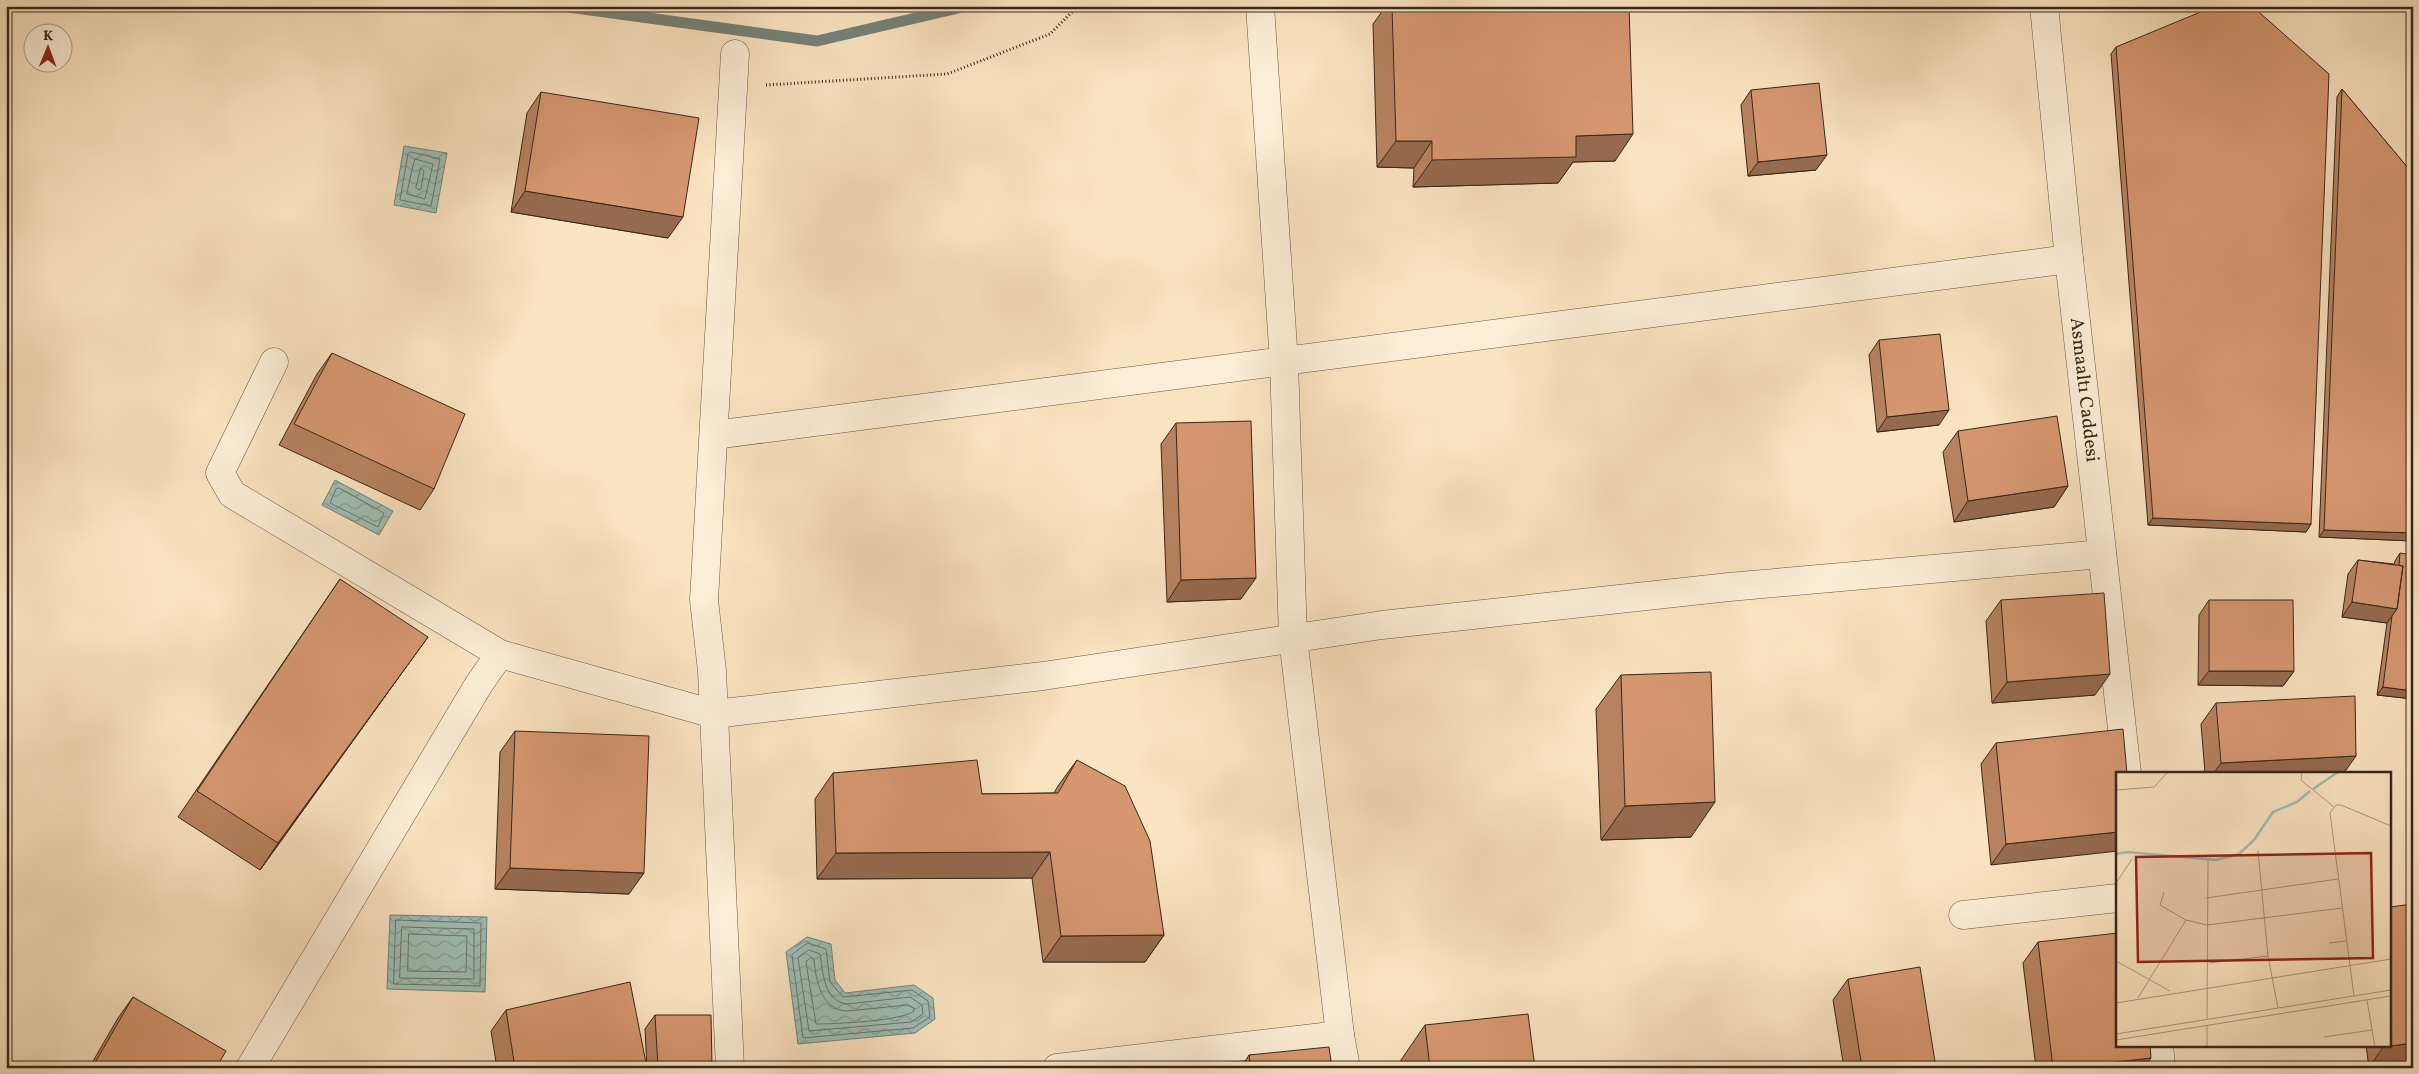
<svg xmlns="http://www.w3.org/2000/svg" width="2419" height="1074" viewBox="0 0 2419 1074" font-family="Vollkorn,serif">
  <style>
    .water { fill: url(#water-waves); stroke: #748278 }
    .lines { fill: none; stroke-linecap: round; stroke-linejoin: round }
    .shore { stroke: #6a7368; stroke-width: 1 }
    .stream { stroke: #748278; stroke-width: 11 }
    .minor-casing { stroke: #665744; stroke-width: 29 }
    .path { stroke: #35281a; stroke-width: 3; stroke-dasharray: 1 2.5; stroke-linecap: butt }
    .minor { stroke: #fcedd6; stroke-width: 28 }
    .wall { fill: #b88260; stroke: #35281a }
    .shaded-wall { fill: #966a4e; stroke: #35281a }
    .building { fill: #d69770; stroke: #35281a }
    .labels { text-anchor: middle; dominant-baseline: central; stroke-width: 5; stroke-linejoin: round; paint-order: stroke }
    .street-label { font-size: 19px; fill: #35281a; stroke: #fcedd6 }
    .inset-river { fill: none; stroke: #9ebeb6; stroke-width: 2.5 }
    .inset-road { fill: none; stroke: #ab987e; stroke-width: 1 }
    .view { fill: #8f2418; fill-opacity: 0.15; stroke: #8f2418; stroke-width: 2.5 }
    .inset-edge { fill: none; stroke: #35281a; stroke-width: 2.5 }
  </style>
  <defs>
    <pattern id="water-waves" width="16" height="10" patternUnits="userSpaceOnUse" patternTransform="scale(1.25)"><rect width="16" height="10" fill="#9ebeb6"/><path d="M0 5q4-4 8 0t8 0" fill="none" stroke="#829a93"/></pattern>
  </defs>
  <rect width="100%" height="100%" fill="#fae3c0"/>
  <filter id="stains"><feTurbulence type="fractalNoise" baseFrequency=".004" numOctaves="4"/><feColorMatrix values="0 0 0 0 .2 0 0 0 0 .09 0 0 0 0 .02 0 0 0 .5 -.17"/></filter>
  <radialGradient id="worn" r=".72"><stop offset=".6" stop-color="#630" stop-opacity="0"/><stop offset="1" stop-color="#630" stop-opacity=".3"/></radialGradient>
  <path class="water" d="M404 146 447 153 436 213 394 205Z
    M335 480 393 511 379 535 322 505Z
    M390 915 487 917 485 992 387 989Z
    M807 937 831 944 835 980 845 993 914 985 933 998 935 1019 915 1033 798 1044 786 952Z"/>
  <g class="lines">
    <path class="shore" d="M411 152 440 159 431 206 400 200 408 154Z
      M415 159 433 164 425 199 407 194Z
      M421 168 424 171 421 189 419 190 416 188Z
      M339 488 384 513 378 527 330 503 336 489Z
      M396 920 481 923 480 986 394 984Z
      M402 927 474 929V979L400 978Z
      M409 934 467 936 466 972 408 971Z
      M808 943 826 949 830 982 843 997 912 990 928 1001 930 1017 913 1028 803 1038 792 955Z
      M809 950 820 954C823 971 823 1001 847 1004L910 997 922 1005 923 1014 911 1022 809 1031 798 958Z
      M811 958 814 960C816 980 821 1010 847 1011L908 1005 914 1008V1011C902 1021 834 1024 816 1024L806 962Z"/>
    <path class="stream" d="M561 6 817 41 967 6"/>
    <g class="minor-casing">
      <g id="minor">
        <path d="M1260 6 1284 362 1293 638 1340 1035"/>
        <path id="s1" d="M2044 6 2069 259 2127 773"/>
        <path d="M274 362 220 473 232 494 500 654"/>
        <path d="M714 435 2069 259"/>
        <path d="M1963 915 2118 898"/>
        <path d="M2159 1045 2161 1068"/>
        <path d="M250 1068 479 684 500 654 714 714 1043 676 1382 625 1729 587 2102 554"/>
        <path d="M730 1068 712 671 704 600 735 54"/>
        <path d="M1057 1068 1340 1035 1346 1068"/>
      </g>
    </g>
    <path class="path" d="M766 85 947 74 1050 34 1078 6"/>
    <use href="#minor" class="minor"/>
  </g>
  <path class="wall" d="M1386 6H1629L1615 161 1573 162 1558 183 1413 187 1414 168 1377 167 1373 24Z
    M2116 47 2311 524 2306 532 2148 525 2111 54Z
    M2342 89 2413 174V541L2319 537 2337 97Z
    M1751 90 1816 170 1748 176 1741 105Z
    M541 92 668 238 511 212 527 113Z
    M1879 340 1939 425 1877 432 1869 355Z
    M332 353 434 489 420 510 279 445 317 374Z
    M1176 423 1241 599 1167 602 1161 444Z
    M1958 431 2068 486 2054 507 1954 522 1943 452Z
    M2400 553 2413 699 2377 695 2387 623 2342 617 2348 574 2358 560 2394 564 2395 561Z
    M340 579 409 663 260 870 178 817Z
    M2001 600 2095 695 1992 703 1986 621Z
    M2209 600 2294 671 2283 686 2198 685 2199 615Z
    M1621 675 1691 837 1601 840 1596 709Z
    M2216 703 2344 773H2205L2201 724Z
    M515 731 629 894 495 889 500 752Z
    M1996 743 2127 773 1991 865 1981 764Z
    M1077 760 1164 935 1145 962H1043L1032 878 817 879 815 799 833 773 982 794 1054 793 1058 786Z
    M2038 942 2144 1068H2036L2023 963Z
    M1848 979 1936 1068H1844L1833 1000Z
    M133 997 216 1068H89L118 1018Z
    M506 1010 643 1068H497L491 1031Z
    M655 1015 712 1068H647L645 1029Z
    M1425 1025 1535 1068H1402L1401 1060Z
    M2366 1045H2390L2413 1062 2369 1068Z
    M1249 1055 1332 1068H1241Z"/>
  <path class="shaded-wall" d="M1633 134 1615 161 1573 162 1558 183 1413 187 1432 160 1576 136Z
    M1396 141H1432L1414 168 1377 167Z
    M1827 155 1816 170 1748 176 1758 162Z
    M525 191 683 217 668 238 511 212Z
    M1949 410 1939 425 1877 432 1887 417Z
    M2068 486 2054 507 1954 522 1968 501Z
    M2153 518 2311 524 2306 532 2148 525Z
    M2324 530 2413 533V541L2319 537Z
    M1256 578 1241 599 1167 602 1181 580Z
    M2352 602 2397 609 2387 623 2342 617Z
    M428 637 409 663 260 870 278 843Z
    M2209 671H2294L2283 686 2198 685Z
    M2110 674 2095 695 1992 703 2007 682Z
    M2383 687 2413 691V699L2377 695Z
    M2356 756 2344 773H2214L2221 763Z
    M1715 802 1691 837 1601 840 1625 806Z
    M2118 832V851L1991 865 2006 844Z
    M1050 852 1032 878 817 879 836 853Z
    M510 868 644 873 629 894 495 889Z
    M1164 935 1145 962H1043L1061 936Z
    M2413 1043V1062L2369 1068 2383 1047Z
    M2151 1058 2144 1068H2066Z
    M646 1063 643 1068H623Z"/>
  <path class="building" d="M1392 6H1629L1633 134 1576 136V157L1432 160V141H1396Z
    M2215 6H2252L2329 74 2311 524 2153 518 2116 47Z
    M1819 83 1827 155 1758 162 1751 90Z
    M2342 89 2413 174V533L2324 530Z
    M541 92 699 118 683 217 525 191Z
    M1940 334 1949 410 1887 417 1879 340Z
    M332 353 465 414 434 489 294 424Z
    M2057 416 2068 486 1968 501 1958 431Z
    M1251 421 1256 578 1181 580 1176 423Z
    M2400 553 2413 555V691L2383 687 2392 616 2397 609 2403 566 2399 565Z
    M2358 560 2403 566 2397 609 2352 602Z
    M340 579 428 637 278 843 197 791Z
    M2104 593 2110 674 2007 682 2001 600Z
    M2209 600H2293L2294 671H2209Z
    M1711 672 1715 802 1625 806 1621 675Z
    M2355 696 2356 756 2221 763 2216 703Z
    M2123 729 2127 773H2118V832L2006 844 1996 743Z
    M515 731 649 736 644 873 510 868Z
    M977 760 982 794 1058 793 1077 760 1125 786 1150 841 1164 935 1061 936 1050 852 836 853 833 773Z
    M2413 904V1043L2383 1047V1045H2390V907Z
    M2118 933V1045H2150L2151 1058 2066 1068H2053L2038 942Z
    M1920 967 1936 1068H1862L1848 979Z
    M630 982 646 1063 623 1068H515L506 1010Z
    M133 997 226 1051 216 1068H92Z
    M1528 1014 1535 1068H1430L1425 1025Z
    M655 1015H711L712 1068H658Z
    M1329 1047 1332 1068H1251L1249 1055Z"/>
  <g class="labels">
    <g class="street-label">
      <text stroke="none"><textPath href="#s1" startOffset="386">Asmaaltı Caddesi</textPath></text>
    </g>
  </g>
  <g transform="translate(2116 772)">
    <rect width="275" height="275" fill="#fae3c0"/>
    <path class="inset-river" d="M197 17 222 0M0 82 11 80 100 88 123 82 138 68 157 40 181 30 194 19"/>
    <path class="inset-road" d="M186 0 185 8 218 35M0 18 38 15 52 0M142 79 152 184M0 111 16 87M48 120 44 133 70 148M90 126 222 107M213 171 230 169M0 189 54 219M93 191 152 184 162 236M238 224 214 41 220 33H225L275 54M22 226 70 148 91 153 226 136M251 228 259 275M0 231 275 187M91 247 92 89M91 253V275M0 262 275 218M208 265 256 258M0 268 275 224"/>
    <path class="view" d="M255 81 257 186 22 190 20 85Z"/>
    <rect width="275" height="275" class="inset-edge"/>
  </g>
  <rect width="2419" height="1074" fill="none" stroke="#fae3c0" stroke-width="25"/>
  <rect x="8" y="8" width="2404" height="1059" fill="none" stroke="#35281a" stroke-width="2.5"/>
  <rect x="12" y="12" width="2394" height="1049" fill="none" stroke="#35281a"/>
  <g transform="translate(48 48) rotate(1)"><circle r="24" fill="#fcedd6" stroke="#ac9e8b"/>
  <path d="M0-4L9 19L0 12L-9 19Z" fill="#8f2418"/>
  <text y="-8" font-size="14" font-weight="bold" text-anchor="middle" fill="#35281a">K</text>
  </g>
  <rect width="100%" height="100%" filter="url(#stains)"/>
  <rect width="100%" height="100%" fill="url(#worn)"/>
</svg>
